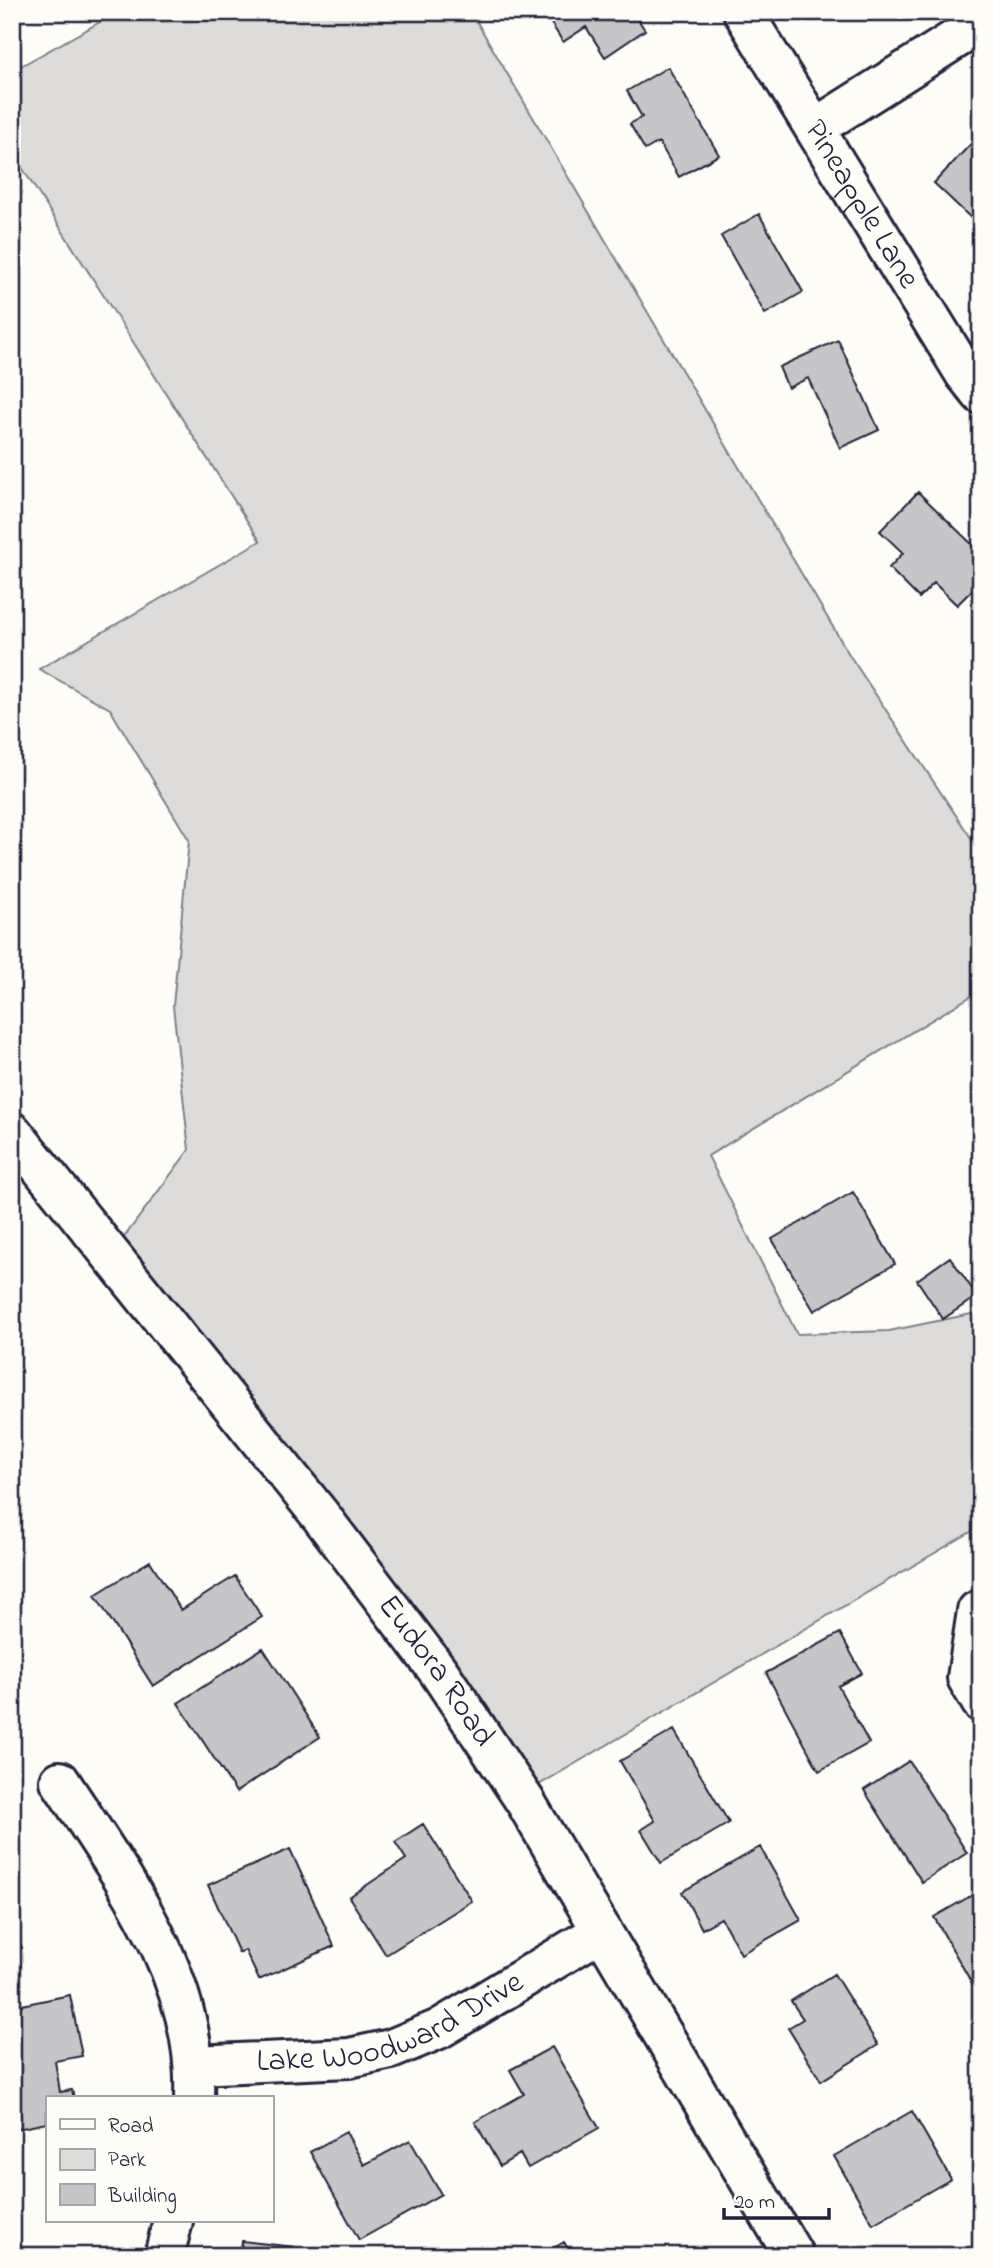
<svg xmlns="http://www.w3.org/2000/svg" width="993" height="2268" viewBox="0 0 993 2268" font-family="'Indie Flower',sans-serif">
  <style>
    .green { fill: #dddcdb; stroke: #807f8b; stroke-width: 2 }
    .building { fill: #c6c6c8; stroke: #22223b; stroke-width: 2 }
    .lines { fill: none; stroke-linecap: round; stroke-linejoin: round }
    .minor-casing { stroke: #22223b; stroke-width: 44 }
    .minor { stroke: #fdfcf7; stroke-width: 38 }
    .labels { text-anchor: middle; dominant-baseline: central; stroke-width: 5; stroke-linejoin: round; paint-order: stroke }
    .street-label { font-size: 32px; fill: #22223b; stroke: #fdfcf7 }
  </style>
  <rect width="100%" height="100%" fill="#fdfcf7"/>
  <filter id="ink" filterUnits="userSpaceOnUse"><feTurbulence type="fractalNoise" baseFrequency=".0143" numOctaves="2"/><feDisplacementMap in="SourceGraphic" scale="14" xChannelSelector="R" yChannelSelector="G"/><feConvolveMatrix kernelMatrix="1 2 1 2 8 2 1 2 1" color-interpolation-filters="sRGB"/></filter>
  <g filter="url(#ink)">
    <path class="green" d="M118 12H471L850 656 981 853V990L708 1156 797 1334 889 1331 981 1312V1526L537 1786 122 1240 189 1150 173 1006 189 840 110 709 39 669 260 541 12 152V71Z"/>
    <path class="building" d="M544 12H633L645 30 605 57 586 27 563 42Z
      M668 67 719 155 679 177 659 142 645 150 630 124 642 117 627 91Z
      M981 133V210L972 219 934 183Z
      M759 214 803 292 765 314 721 236Z
      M838 340 879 430 840 448 808 378 788 388 779 367Z
      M918 492 981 553V581L957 605 934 583 919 598 889 568 903 553 880 531Z
      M853 1192 895 1264 814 1311 772 1239Z
      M950 1257 977 1296 943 1319 917 1280Z
      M150 1561 181 1610 235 1576 262 1617 153 1686 95 1595Z
      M840 1633 862 1673 838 1686 869 1743 819 1771 766 1673Z
      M263 1648 320 1737 236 1792 178 1703Z
      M674 1730 729 1823 661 1863 641 1830 655 1821 620 1761Z
      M909 1761 967 1853 922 1882 864 1790Z
      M423 1824 472 1901 386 1955 349 1897 406 1859 395 1842Z
      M760 1847 801 1920 741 1954 721 1918 702 1929 682 1892Z
      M290 1849 334 1946 259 1980 245 1950 239 1953 208 1885Z
      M981 1890V1999L934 1917Z
      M12 1924 22 1948 12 1952Z
      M834 1974 878 2045 821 2081 788 2028 803 2019 791 2001Z
      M70 1995 82 2056 55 2061 60 2092 72 2090 74 2098H47V2123L12 2130V2007Z
      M552 2047 599 2128 528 2168 520 2154 500 2166 475 2122 524 2094 510 2070Z
      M912 2111 951 2179 873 2224 834 2156Z
      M346 2132 364 2165 410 2140 441 2194 359 2240 310 2152Z
      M242 2241 294 2247 293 2256H240Z
      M564 2242 572 2256H540Z"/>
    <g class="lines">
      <g class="minor-casing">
        <g id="minor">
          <path id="s1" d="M743 12 965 374 981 394"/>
          <path d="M815 128 981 23"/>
          <path id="s2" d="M12 1132 320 1515 439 1672 525 1801 794 2256"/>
          <path d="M977 1611 967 1678 981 1702"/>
          <path d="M60 1781C123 1878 199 1977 194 2098"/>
          <path id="s3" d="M195 2065 349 2058 391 2049 439 2029 602 1931"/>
          <path d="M164 2256 173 2221"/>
        </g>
      </g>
      <use href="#minor" class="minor"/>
    </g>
  </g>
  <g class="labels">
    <g class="street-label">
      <text stroke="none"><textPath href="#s1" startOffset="226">Pineapple Lane</textPath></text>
      <text stroke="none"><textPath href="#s2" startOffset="686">Eudora Road</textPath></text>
      <text stroke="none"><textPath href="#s3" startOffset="203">Lake Woodward Drive</textPath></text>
    </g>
  </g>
  <rect width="993" height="2268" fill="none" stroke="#fdfcf7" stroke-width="42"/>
  <rect x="21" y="21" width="951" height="2226" fill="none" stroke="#22223b" stroke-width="2.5" filter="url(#ink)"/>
  <rect x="46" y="2096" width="228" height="126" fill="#fdfcf7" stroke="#a5a5ac" stroke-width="2"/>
  <rect x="60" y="2119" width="35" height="10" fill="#fdfcf7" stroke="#a5a5ac" stroke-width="2"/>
  <text x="108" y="2132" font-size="21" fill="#22223b">Road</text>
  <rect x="60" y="2149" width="35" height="21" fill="#dddcdb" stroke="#a5a5ac" stroke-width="2"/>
  <text x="108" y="2166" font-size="21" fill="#22223b">Park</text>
  <rect x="60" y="2184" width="35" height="21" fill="#c6c6c8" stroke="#a5a5ac" stroke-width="2"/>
  <text x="108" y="2202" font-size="21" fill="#22223b">Building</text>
  <path d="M724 2208v10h105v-10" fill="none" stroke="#22223b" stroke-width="3.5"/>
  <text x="734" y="2208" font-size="21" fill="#22223b" stroke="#fdfcf7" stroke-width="5" paint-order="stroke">20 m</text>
</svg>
